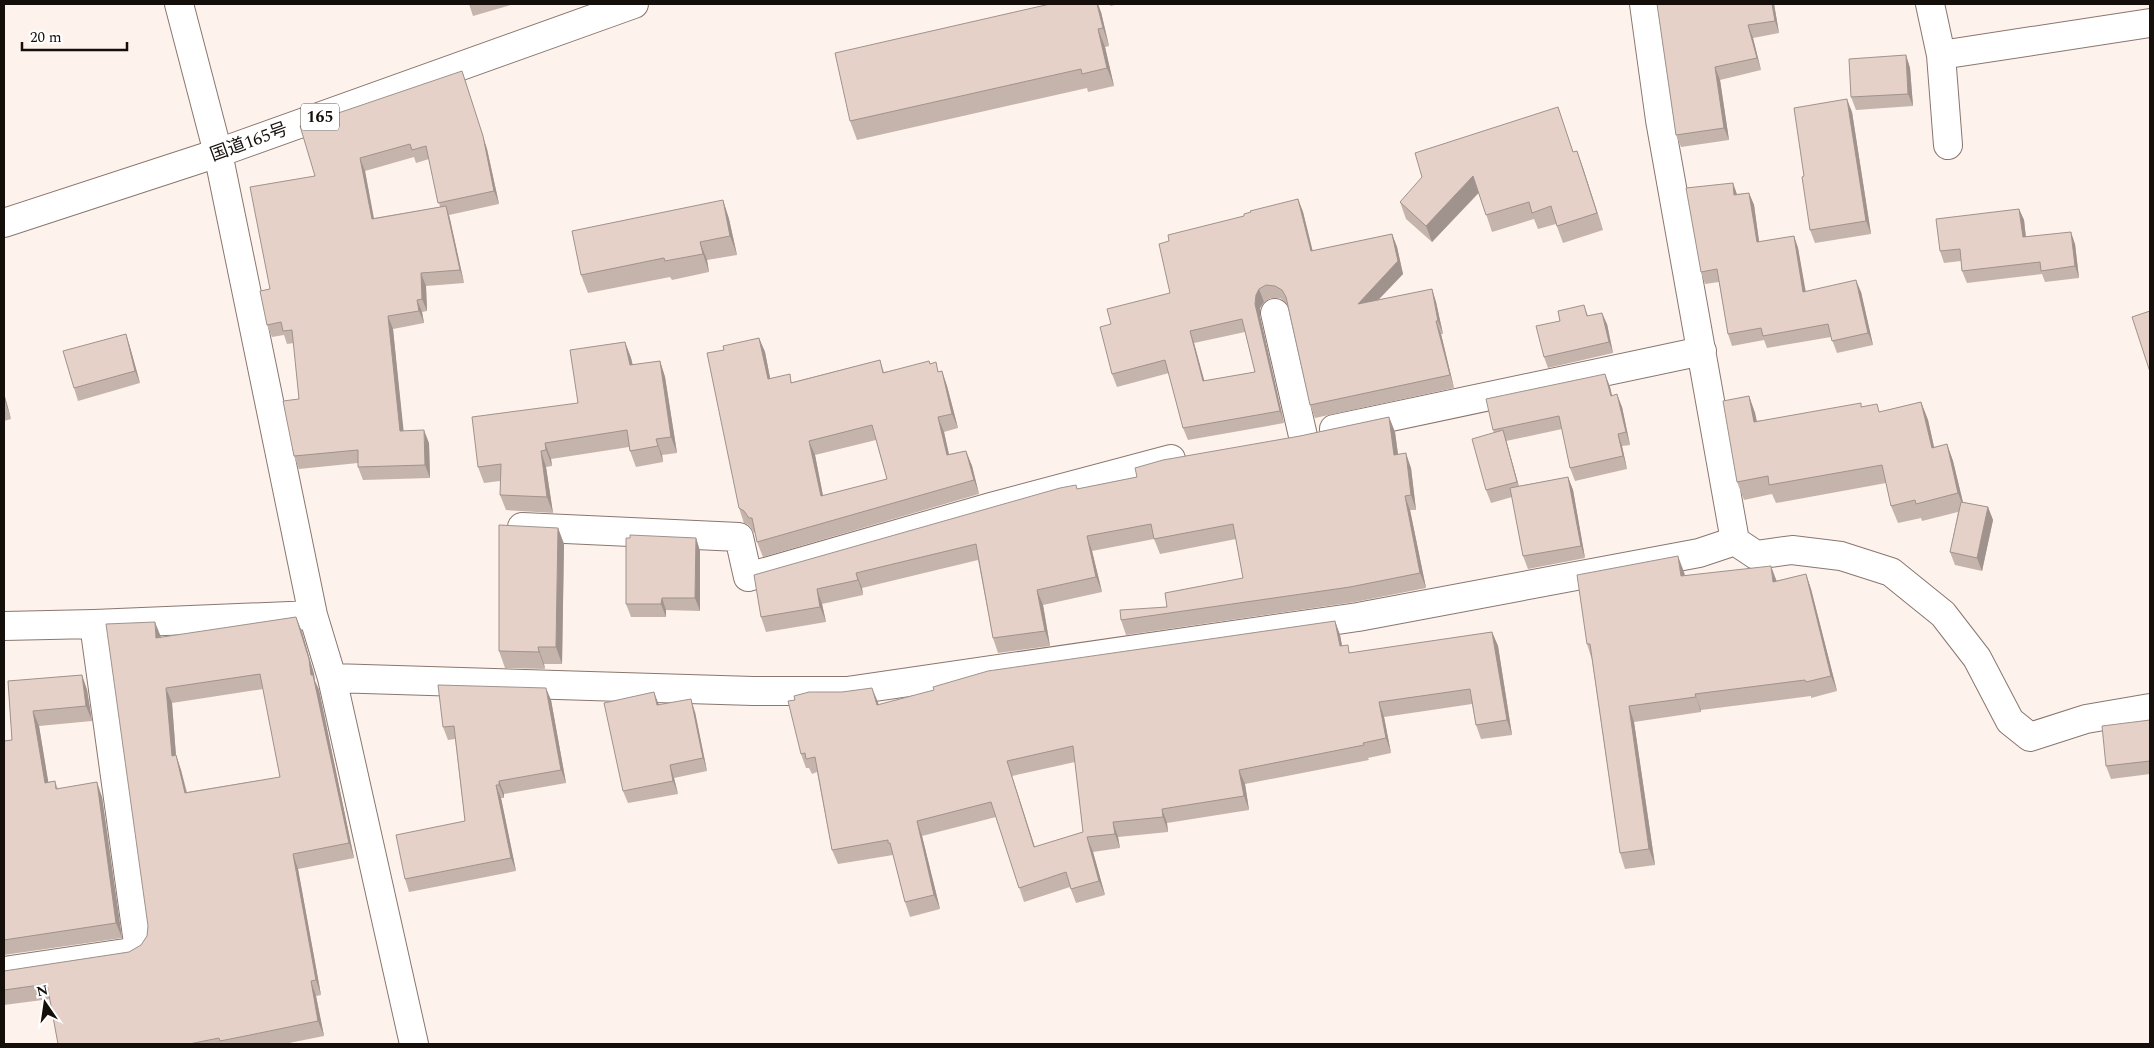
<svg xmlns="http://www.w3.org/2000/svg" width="2154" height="1048" viewBox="0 0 2154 1048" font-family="Spectral,'Noto Sans JP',serif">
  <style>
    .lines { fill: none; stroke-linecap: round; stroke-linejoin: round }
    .minor-casing { stroke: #89776e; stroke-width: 30 }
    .highway-casing { stroke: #89776e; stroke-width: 30 }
    .minor { stroke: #fff; stroke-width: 28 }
    .highway { stroke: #fff; stroke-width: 28 }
    .wall { fill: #c5b4ac; fill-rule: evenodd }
    .shaded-wall { fill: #a0928c }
    .building { fill: #e5d1c8; stroke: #a0928c; fill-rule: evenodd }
    .labels { text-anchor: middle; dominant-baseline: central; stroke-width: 4; stroke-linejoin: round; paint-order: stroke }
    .shield { fill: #fff; stroke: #5b5754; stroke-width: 1 }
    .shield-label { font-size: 16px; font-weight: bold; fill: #150f0b }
    .street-label { font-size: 18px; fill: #150f0b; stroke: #fff }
  </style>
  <rect width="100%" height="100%" fill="#fef2ec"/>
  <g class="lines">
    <g class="minor-casing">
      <path id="minor" d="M179 4 218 153 313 615 332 678 414 1044
        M1644 4 1660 120 1735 541 1756 555 1792 550 1841 556 1891 572 1943 614 1977 658 2010 721 2030 737 2086 719 2150 708
        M1930 4 1941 55 1948 145
        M1941 55 2150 23
        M1275 313 1303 436
        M1334 429 1702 351
        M522 527 739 537 748 577 991 507 1171 459
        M4 626 94 624 313 615
        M332 678 753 691H847L1358 617 1699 553 1735 541
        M4 971 132 952 137 948 138 943 94 624"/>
    </g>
    <g class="highway-casing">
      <path id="highway" d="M4 223 218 153 634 4"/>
    </g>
    <use href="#minor" class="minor"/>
    <use href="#highway" class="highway"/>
  </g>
  <path class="wall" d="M469 4H514L473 16Z
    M1110 4H1120L1110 6Z
    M1657 4H1774L1779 33 1753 38 1761 70 1720 80 1729 140 1681 147 1676 135Z
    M1101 12 1109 46 1105 47 1114 86 1088 92 1087 88 857 140 850 121Z
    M1906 55 1910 68 1913 106 1856 110 1851 97Z
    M462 71 487 149 499 204 449 215 464 283 426 286 427 311 422 312 424 323 393 329 403 431 429 443 430 478 363 480 358 467V463L299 469 294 456 299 399 294 343 287 344 284 335 272 337 267 325 270 289 315 176ZM414 157 416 163 429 159 440 207 374 218 365 171Z
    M1558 107 1573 152 1577 151 1583 168 1603 230 1563 243 1556 224 1538 229 1534 219 1492 232 1479 193 1432 242 1406 219 1400 202Z
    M1852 112 1871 234 1815 243 1810 230 1804 176Z
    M1733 183 1737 194 1749 193 1754 205 1759 242 1794 236 1798 248 1805 291 1861 292 1873 345 1837 353 1831 337 1767 348 1764 340 1732 346 1728 334 1719 282 1705 284 1701 272Z
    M1298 199 1303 212 1312 251 1392 234 1397 247 1403 274 1378 300 1432 289 1436 302 1443 334H1441L1454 388 1315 418 1310 405 1287 303 1280 298H1271L1264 302 1260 308V316L1284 423 1188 440 1183 428 1169 373 1117 387 1112 374 1111 324 1170 293 1169 241ZM1245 332 1255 372 1204 381 1194 343Z
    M723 200 729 219 737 255 707 260 709 272 672 280 670 277 588 293 581 275Z
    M2019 209 2024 220 2026 237 2075 244 2079 278 2045 282 2042 274 1967 283 1962 271 1961 261 1944 263 1940 251Z
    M1584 305 1588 316 1607 324 1613 353 1548 368 1544 357 1560 321Z
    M126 334 130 347 140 383 78 401 74 388Z
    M759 338 765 352 770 378 793 382 880 360 884 372 930 363 939 372 942 371 947 386 958 428 944 432 949 454 966 451 972 466 979 494 763 557 757 542 755 533H754L749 525 744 523 739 508 724 350ZM876 440 887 479 823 496 815 455Z
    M625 342 631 358 633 365 660 361 665 377 677 453 662 455 663 462 636 467 630 451 629 447 551 459 552 466 546 467 553 513 506 510 500 495V481L484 483 478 467 578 403Z
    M1605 374 1610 387 1612 395 1622 407 1630 445 1622 446 1627 469 1575 481 1570 468 1562 429 1506 441 1519 486 1568 477 1573 490 1585 558 1528 569 1523 556 1512 497 1491 503 1486 490 1494 433 1493 430Z
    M4 393 11 419 4 421Z
    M1749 396 1755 413 1757 421 1862 407 1880 412 1921 402 1928 420 1934 447 1947 444 1953 461 1963 502 1988 507 1993 520 1982 571 1955 565 1950 552 1958 512 1922 521 1921 518 1898 523 1891 506 1886 483 1776 503 1772 494 1744 500 1737 482Z
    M1389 417 1395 432 1398 454 1411 468 1416 510H1410L1426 588 1355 602 1126 635 1121 620 1167 607 1243 578 1236 539 1160 554 1154 539 1092 551 1102 592 1043 605 1050 646 998 653 993 638 978 560 862 588 863 595 822 604 826 622 766 632 761 617 754 575 1077 489 1137 477 1300 436Z
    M558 528 564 544 562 664H544L545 669 505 668 499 651Z
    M696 538 700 551V611L666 610V617H631L626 604Z
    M1684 572 1685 575 1776 581 1806 574 1811 589 1837 691 1811 698V696L1701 710V712L1634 722 1655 865 1625 869 1620 853 1592 660 1587 644Z
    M296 617 302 632 314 674 315 681 319 690 354 858 298 869 321 995 316 996 324 1036 284 1044H58L50 999 4 1005V971L129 952 141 945 147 936 148 926 161 638ZM263 689 280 777 187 792 181 770 176 755 172 703Z
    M1335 621 1340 635 1342 646 1351 653 1492 632 1498 646 1512 735 1481 739 1476 725 1472 704 1384 717 1391 753 1368 758 1369 760 1245 784 1249 810 1167 823 1168 832 1118 837 1120 848 1093 852 1105 895 1076 903 1070 887 1024 902 996 817 922 836 940 909 910 917 905 902 893 855 838 864 832 850 817 772 812 774 809 768H806L801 754 842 692 878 705ZM1075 762 1083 832 1035 847 1012 776Z
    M82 675 87 690 92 721 39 726 48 782 55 781 58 789 102 797 122 938 4 955V741L12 740 8 681Z
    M551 700 566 783 504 794V798H501L516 871 409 892 405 879 465 821 455 739 448 740 443 727Z
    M659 705 695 712 707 771 674 778 678 794 628 803 623 791Z
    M2150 720V774L2111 779 2106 766Z"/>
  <path class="shaded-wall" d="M1097 4H1098L1101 12 1109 46 1103 28Z
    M1772 4H1774L1779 33 1775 21Z
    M1748 25 1753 38 1761 70 1757 58Z
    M1098 29 1105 47 1114 86 1107 68Z
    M1906 55 1910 68 1913 106 1908 94Z
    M1715 67 1720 80 1729 140 1724 128Z
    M462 71 487 149 499 204 494 191Z
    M1847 99 1852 112 1871 234 1866 221Z
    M1577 151 1583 168 1603 230 1597 213Z
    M360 158 365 171 376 231 372 219Z
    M1473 176 1479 192 1432 242 1426 226Z
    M1733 183 1737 195H1734Z
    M1749 193 1754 205 1761 255 1757 242Z
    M1298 199 1303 212 1316 264 1311 251Z
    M723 200 729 219 737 255 730 236Z
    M446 206 450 219 464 283 460 270Z
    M2019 209 2024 220 2027 249 2023 237Z
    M2071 232 2075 244 2079 278 2075 266Z
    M1392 234 1397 247 1403 274 1362 317 1358 304Z
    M1794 236 1798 248 1808 304 1803 292Z
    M700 242 707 260 709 272 703 254Z
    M421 273 426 286 427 311 422 299Z
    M1856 280 1861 292 1873 345 1868 333Z
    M1259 289 1264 302 1260 308V316L1284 423 1280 411 1255 304 1256 295Z
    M1432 289 1436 302 1443 334 1438 321Z
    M417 300 422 312 424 323 419 311Z
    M1602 313 1607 324 1613 353 1609 342Z
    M388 316 393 329 405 444 400 431Z
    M1436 321 1441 334 1454 388 1450 375Z
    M1190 331 1194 343 1208 394 1203 381Z
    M126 334 130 347 140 383 135 371Z
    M759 338 765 352 773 393 768 379Z
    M625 342 631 358 636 381 630 365Z
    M660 361 665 377 677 453 671 437Z
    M942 371 947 386 958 428 952 414Z
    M1605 374 1610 387 1615 409 1611 396Z
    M4 393 11 419 4 398Z
    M1617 394 1622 407 1630 445 1626 432Z
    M1749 396 1755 413 1760 439 1754 422Z
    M1921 402 1928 420 1938 465 1932 448Z
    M938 417 944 432 952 469 947 455Z
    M1389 417 1395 432 1400 470 1394 455Z
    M424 430 429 443 430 478 425 465Z
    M1503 430 1507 443 1521 495 1517 482Z
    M1618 434 1622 446 1627 469 1623 456Z
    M656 439 662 455 663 462 658 446Z
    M809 441 815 455 826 511 821 496Z
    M545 443 551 459 552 466 546 450Z
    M1947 444 1953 461 1965 511 1958 493Z
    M541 451 546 467 553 513 547 497Z
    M966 451 972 466 979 494 974 480Z
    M1406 453 1411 468 1416 510 1411 495Z
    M1568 477 1573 490 1585 558 1581 546Z
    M1405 496 1410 510 1426 588 1420 573Z
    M1988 507 1993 520 1982 571 1977 558Z
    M558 528 564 544 562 664 556 647Z
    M1087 536 1092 551 1102 592 1096 577Z
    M696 538 700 551V611L695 598Z
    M1678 556 1684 572 1687 591 1681 576Z
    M1771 566 1777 582H1773Z
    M856 573 862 588 863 595 858 580Z
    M1806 574 1811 589 1837 691 1831 676Z
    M817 589 822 604 826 622 820 607Z
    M1037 590 1043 605 1050 646 1045 631Z
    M662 598 666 610V617L661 604Z
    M296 617 302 632 314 674 315 681 319 690 354 858 349 843 311 675Z
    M1335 621 1340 635 1345 661 1340 646Z
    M155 622 161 637V653L156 638Z
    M1492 632 1498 646 1512 735 1507 720Z
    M538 647 544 664 545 669 539 652Z
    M82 675 87 690 92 721 86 706Z
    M166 688 172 703 177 770 172 756Z
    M546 688 551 700 566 783 561 770Z
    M872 688 878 702 882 720 877 705Z
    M654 692 659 705H657Z
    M1695 694 1701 710V712Z
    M691 699 695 712 707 771 703 758Z
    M1379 702 1384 717 1391 753 1386 738Z
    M1629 706 1634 722 1655 865 1649 849Z
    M33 711 39 726 51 798 45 783Z
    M176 755 181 770 190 808 185 793Z
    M1007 761 1012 776 1039 861 1034 847Z
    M670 765 674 778 678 794 673 781Z
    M1239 770 1245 784 1249 810 1244 796Z
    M499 781 504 794V798L499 785Z
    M97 782 102 797 122 938 116 923Z
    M496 785 501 798 516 871 511 858Z
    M1162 809 1167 823 1168 832 1163 817Z
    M917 821 922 836 940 909 934 895Z
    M1113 822 1118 837 1120 848 1115 834Z
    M1087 837 1093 852 1105 895 1099 881Z
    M293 854 298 869 321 995 316 980Z
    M311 981 316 996 324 1036 318 1021Z"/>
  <path class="building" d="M1050 4H1097L1103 28 1098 29 1107 68 1082 74 1081 69 850 121 835 53Z
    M1657 4H1772L1775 21 1748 25 1757 58 1715 67 1724 128 1676 135Z
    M1906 55 1908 94 1851 97 1849 59Z
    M462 71 483 136 494 191 438 203 426 146 412 150 410 144 360 158 372 219 446 206 460 270 421 273 422 299 417 300 419 311 388 316 400 431 424 430 425 465 358 467V450L294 456 283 401 299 399 292 330 283 331 281 322 267 325 260 291 270 289 250 187 315 176 300 126Z
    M1847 99 1866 221 1810 230 1802 177 1804 176 1794 108Z
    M1558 107 1573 152 1577 151 1597 213 1557 226 1551 206 1532 213 1529 202 1486 215 1473 176 1426 226 1400 202 1422 177 1415 153Z
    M1733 183 1734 195 1749 193 1757 242 1794 236 1803 292 1856 280 1868 333 1832 341 1828 324 1763 336 1761 328 1728 334 1717 269 1701 272 1686 188Z
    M1298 199 1311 251 1392 234 1398 261 1358 304 1432 289 1438 321H1436L1450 375 1310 405 1286 297 1282 290 1275 286 1266 285 1259 289 1256 295 1255 304 1280 411 1183 428 1165 360 1112 374 1100 327 1111 324 1107 309 1170 293 1159 244 1169 241 1168 235 1244 216V214L1251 212 1250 211ZM1242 319 1255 372 1203 381 1190 331Z
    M723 200 730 236 700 242 703 254 665 261 664 258 581 275 572 231Z
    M2019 209 2023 237 2071 232 2075 266 2041 271 2040 262 1962 271 1960 249 1940 251 1936 219Z
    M1584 305 1587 316 1602 313 1609 342 1544 357 1536 326 1560 321 1558 311Z
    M2150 311V372L2132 317Z
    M126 334 135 371 74 388 63 351Z
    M759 338 768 379 790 374 791 383 880 360 883 373 929 361 930 364 936 362 938 372 942 371 952 414 938 417 947 455 966 451 974 480 757 542 752 518H749L744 511 739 508 707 353 724 350 723 346ZM872 425 887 479 821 496 809 441Z
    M625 342 630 365 660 361 671 437 656 439 658 446 630 451 627 430 545 443 546 450 541 451 547 497 500 495 501 464 478 467 472 417 578 403 570 350Z
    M1605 374 1611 396 1617 394 1626 432 1618 434 1623 456 1570 468 1559 416 1493 430 1486 399Z
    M1749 396 1754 422 1861 403V407L1877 404 1879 412 1921 402 1932 448 1947 444 1958 493 1916 504 1915 500 1891 506 1882 465 1769 485 1768 476 1737 482 1723 401Z
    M1389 417 1394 455 1406 453 1411 495 1405 496 1420 573 1350 587 1121 620 1120 610 1167 607 1165 593 1243 578 1233 524 1154 539 1151 524 1087 536 1096 577 1037 590 1045 631 993 638 976 544 856 573 858 580 817 589 820 607 761 617 754 575 1060 488 1076 485 1077 489 1137 477 1135 468 1163 460 1300 436Z
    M1503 430 1517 482 1486 490 1472 439Z
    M1568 477 1581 546 1523 556 1510 488Z
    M1961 502 1988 507 1977 558 1950 552Z
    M499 525 558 528 556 647H538L539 652 499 651Z
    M630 535 696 538 695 598H662L661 604H626V538H630Z
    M1678 556 1681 576 1771 566 1773 582 1806 574 1831 676 1806 682 1805 680 1695 694 1696 697 1629 706 1649 849 1620 853 1590 644H1587L1577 575Z
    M296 617 309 659 311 675H313L349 843 293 854 316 980 311 981 318 1021 250 1035 220 1041 219 1038 189 1044H58L47 984 4 990V971L129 952 141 945 147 936 148 926 106 624 155 622 156 638ZM260 674 280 777 185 793 176 755 172 756 166 688Z
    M1335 621 1340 646 1348 645 1349 653 1492 632 1507 720 1476 725 1470 689 1379 702 1386 738 1363 743 1364 745 1239 770 1244 796 1162 809 1163 817 1113 822 1115 834 1087 837 1099 881 1071 889 1066 872 1019 888 991 802 917 821 934 895 905 902 890 843H888V840L832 850 815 757 806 759 805 753 801 754 788 701 795 700 794 696 809 692H842L872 688 877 705 934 690 933 687 988 671ZM1073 746 1083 832 1034 847 1007 761Z
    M82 675 86 706 33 711 45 783 55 781 56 789 97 782 116 923 4 940V741L12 740 8 681Z
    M438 685 546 688 561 770 499 781V785H496L511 858 405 879 396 835 465 821 454 726 443 727Z
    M654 692 657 705 691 699 703 758 670 765 673 781 623 791 604 703Z
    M2150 720V761L2106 766 2102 726Z"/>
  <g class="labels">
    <rect class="shield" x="301" y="103.5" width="38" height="27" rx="4"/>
    <g class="shield-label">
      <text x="320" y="117">165</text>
    </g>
    <g class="street-label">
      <text transform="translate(249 142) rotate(-20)">国道165号</text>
    </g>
  </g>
  <rect width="2154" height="1048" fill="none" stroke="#150f0b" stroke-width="10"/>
  <g transform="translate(45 1003) rotate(347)" stroke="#ffffff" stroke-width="4" paint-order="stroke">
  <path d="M0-4L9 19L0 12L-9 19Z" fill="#150f0b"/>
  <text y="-8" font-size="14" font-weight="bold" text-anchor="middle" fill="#150f0b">N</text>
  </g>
  <path d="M22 42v8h105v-8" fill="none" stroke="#150f0b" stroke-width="2.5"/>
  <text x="30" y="42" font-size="15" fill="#150f0b" stroke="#ffffff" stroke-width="4" paint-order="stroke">20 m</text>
</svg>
